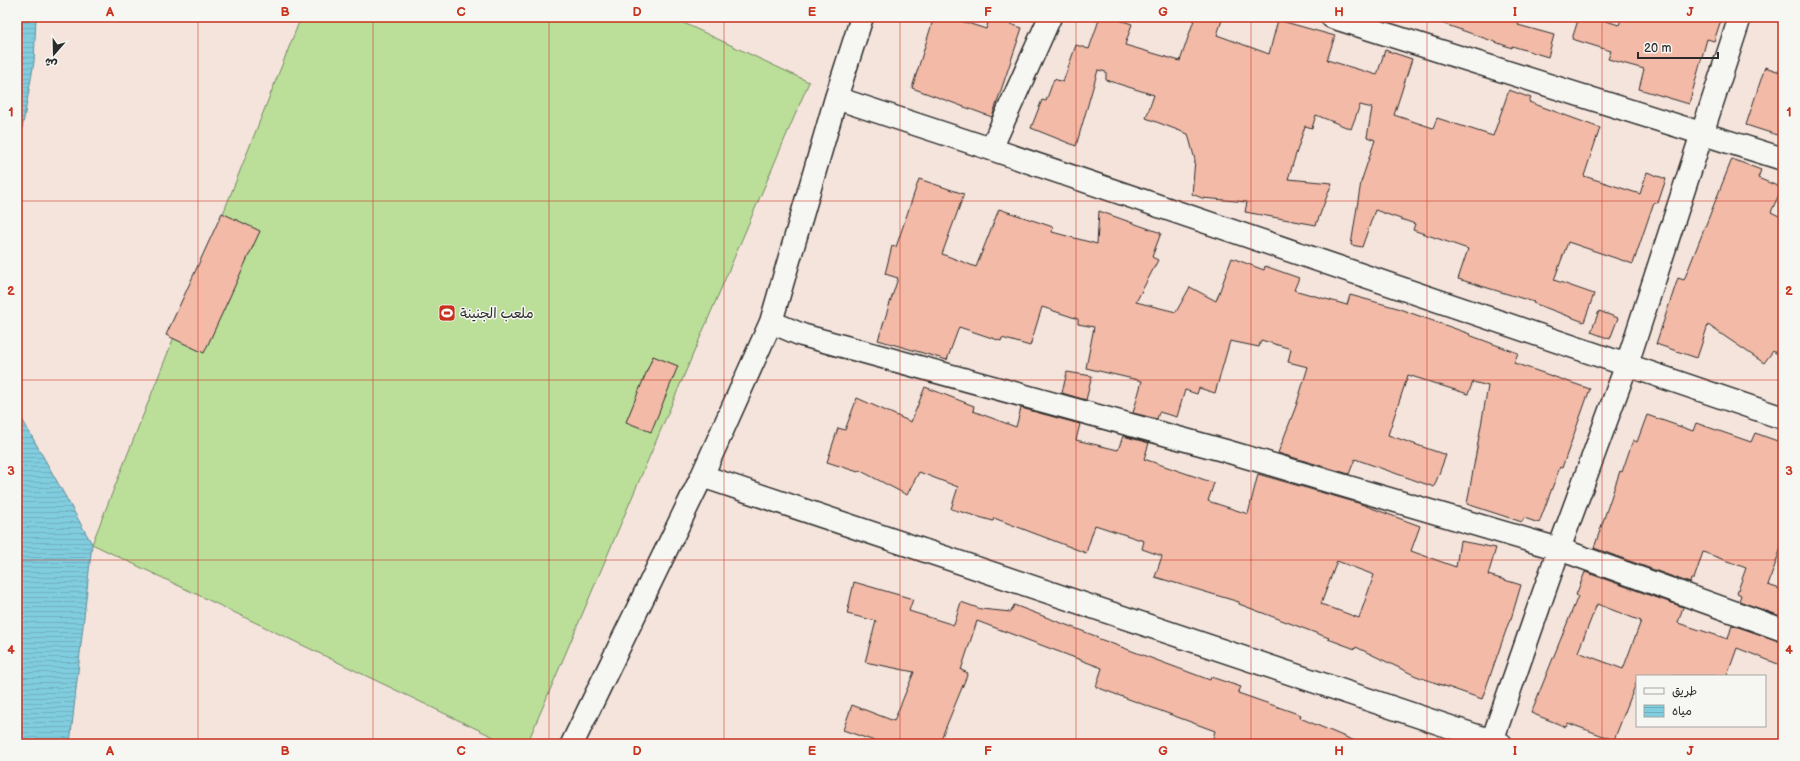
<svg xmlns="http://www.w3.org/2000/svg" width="1800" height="761" viewBox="0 0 1800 761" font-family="'Balsamiq Sans','Playpen Sans Arabic',sans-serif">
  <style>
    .pitch { fill: #bbdf99; stroke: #738562 }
    .water { fill: url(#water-rules); stroke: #5e8c97 }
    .building { fill: #f2baa7; stroke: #2b2b2b; fill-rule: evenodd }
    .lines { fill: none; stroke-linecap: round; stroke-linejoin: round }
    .minor-casing { stroke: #2b2b2b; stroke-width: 25 }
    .minor { stroke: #f6f6f2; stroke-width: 22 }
    .grid { fill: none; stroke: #c8321e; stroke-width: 1; stroke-opacity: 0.55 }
    .labels { text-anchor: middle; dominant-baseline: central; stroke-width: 3; stroke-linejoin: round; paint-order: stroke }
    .poi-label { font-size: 14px; fill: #2b2b2b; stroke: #f6f6f2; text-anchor: start }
    .neatline { fill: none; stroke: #c8321e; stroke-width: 1.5 }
    .grid-label { font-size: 13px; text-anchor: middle; font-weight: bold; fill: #c8321e }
  </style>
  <defs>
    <pattern id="water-rules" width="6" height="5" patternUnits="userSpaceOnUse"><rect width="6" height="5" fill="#80cddf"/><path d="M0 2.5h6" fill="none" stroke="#6fb0c0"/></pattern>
  </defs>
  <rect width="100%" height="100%" fill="#f5e4dc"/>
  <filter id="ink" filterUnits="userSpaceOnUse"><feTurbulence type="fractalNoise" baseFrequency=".025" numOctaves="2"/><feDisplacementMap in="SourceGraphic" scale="8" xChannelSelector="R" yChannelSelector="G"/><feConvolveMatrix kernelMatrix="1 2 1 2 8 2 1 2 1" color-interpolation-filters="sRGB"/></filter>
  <g filter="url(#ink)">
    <path class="pitch" d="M301 17H671L809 82 527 744H508L92 544Z"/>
    <path class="water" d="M17 17H36L34 62 17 158Z
      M17 410 92 544 70 744H17Z"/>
    <path class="building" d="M934 17H949L986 29 990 17 1022 28 992 117 912 88Z
      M1100 17H1110L1132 24 1125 45 1180 61 1195 17H1223L1217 35 1269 54 1278 20 1335 36 1327 60 1377 75 1385 50 1412 59 1394 115 1433 128 1437 118 1493 136 1509 90 1531 98 1529 102 1600 128 1584 176 1640 194 1647 172 1666 179 1658 203 1654 202 1633 264 1568 242 1554 280 1594 294 1584 322 1533 303 1534 302 1458 279 1468 249 1413 230 1415 224 1375 210 1362 247 1351 245 1361 182 1375 140 1367 137 1372 108 1360 105 1351 129 1316 115 1312 128 1305 126 1288 179 1332 183 1316 225 1245 212 1247 202 1202 198 1192 194 1195 160 1188 134 1146 118 1154 95 1106 80V72L1098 70 1076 146 1031 128 1042 100 1046 101 1054 79 1063 82 1076 45 1089 49Z
      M1433 17H1520L1518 25 1554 35 1548 57 1512 46V48L1433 20Z
      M1579 17H1593L1619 25 1622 17H1722L1714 41 1707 39 1689 104 1639 89 1644 69 1608 59 1611 51 1572 39Z
      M1765 67 1783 73V137L1746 125Z
      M1732 159 1761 170 1758 178 1782 188 1771 212 1783 218V358L1773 351 1764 363 1708 325 1697 358 1656 344 1678 278 1684 280Z
      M919 179 964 194 942 254 976 267 999 209 1053 227 1052 232 1097 244 1099 211 1161 233 1152 257 1158 260 1136 302 1176 312 1190 287 1216 301 1232 258 1264 270 1265 266 1299 278 1294 290 1347 305 1350 295 1394 307 1470 334 1469 335 1518 353 1514 363 1590 389 1562 468 1560 467 1539 523 1524 518 1522 522 1467 504 1488 386 1473 382 1468 394 1408 375 1388 435 1446 455 1434 487 1355 459 1349 474 1278 453 1296 406 1308 367 1288 362 1291 349 1261 340 1259 347 1230 341 1215 393 1199 388 1197 394 1185 390 1177 417 1159 412 1157 419 1133 413 1142 381 1086 368 1094 327 1078 324V319L1042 307 1030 346 1002 338 1001 341 959 327 947 360 878 340 898 278 885 274 892 246 896 247Z
      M222 213 260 231 204 353 166 335Z
      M1599 311 1618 318 1610 339 1591 332Z
      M653 356 678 366 651 432 626 422Z
      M1067 372 1092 376 1086 400 1062 393Z
      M925 387 974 406 973 411 1016 427 1021 408 1080 424 1076 440 1118 450 1123 436 1149 443 1144 459 1214 483 1208 501 1248 514 1258 474 1358 503 1420 526 1411 551 1456 567 1460 541 1496 548 1488 575 1521 585 1511 619H1510L1482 699 1416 676 1356 647 1355 649 1328 639 1329 638 1239 604V602L1155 577 1162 556 1142 549 1144 541 1095 525 1086 553 994 518 993 521 951 509 958 487 919 472 907 495 859 470 858 472 827 462 838 428 845 430 857 398 911 422ZM1337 561 1374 575 1359 618 1321 604Z
      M1647 415 1693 431 1696 423 1751 442 1755 433 1783 443V542L1768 585 1783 590V617L1739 601 1741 595 1737 593 1746 568 1703 552 1694 579H1691L1690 583 1594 548 1620 471 1622 472 1633 440 1637 442Z
      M1585 572 1683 607 1678 623 1728 639 1732 625 1783 642V666L1737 648 1727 676H1637V681L1614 740 1568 723 1566 727 1531 713 1578 596 1576 595ZM1597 604 1641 621 1623 669 1578 652Z
      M854 582 913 599 909 611 954 625 961 602 981 609 1011 612 1014 605 1098 637 1097 638 1210 680 1211 677 1241 687 1238 693 1301 715 1300 718 1362 744H1211L1215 731 1096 687 1102 668 977 621 961 670 968 673 939 744H883L843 730 852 705 894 721 914 672 865 662 876 621 847 614Z"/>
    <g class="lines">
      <g class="minor-casing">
        <path id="minor" d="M1332 17 1783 159
          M836 98 991 149 1783 418
          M991 149 1050 17
          M771 322 802 335 1226 451 1559 549 1783 630
          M702 476 1501 744
          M572 744 702 476 771 322 836 98 862 17
          M1491 744 1559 549 1627 364 1740 17"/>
      </g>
      <use href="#minor" class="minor"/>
    </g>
  </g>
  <path class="grid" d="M198 17V744M373 17V744M549 17V744M724 17V744M900 17V744M1076 17V744M1251 17V744M1427 17V744M1602 17V744M17 201H1783M17 380H1783M17 560H1783"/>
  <defs>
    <g id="stadium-square" transform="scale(0.9)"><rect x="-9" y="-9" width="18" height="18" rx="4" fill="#c8321e" stroke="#f6f6f2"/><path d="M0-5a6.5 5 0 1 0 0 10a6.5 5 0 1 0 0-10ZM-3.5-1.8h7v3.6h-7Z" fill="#fff"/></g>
  </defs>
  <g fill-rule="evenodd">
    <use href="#stadium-square" x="447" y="313"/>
  </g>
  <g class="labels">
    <g class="poi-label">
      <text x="460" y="313">ملعب الجنينة</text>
    </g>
  </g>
  <rect width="1800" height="761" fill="none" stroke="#f6f6f2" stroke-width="44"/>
  <rect x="1636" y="675" width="130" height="52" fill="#f6f6f2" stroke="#a5a5a2"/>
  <rect x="1644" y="688" width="20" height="6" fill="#f6f6f2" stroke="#a5a5a2"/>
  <text x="1672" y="695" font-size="12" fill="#2b2b2b">طريق</text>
  <rect x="1644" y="705" width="20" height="12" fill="url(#water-rules)" stroke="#a5a5a2"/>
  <text x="1672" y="715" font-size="12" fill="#2b2b2b">مياه</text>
  <g transform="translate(54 54) rotate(200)" stroke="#f6f6f2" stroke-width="3" paint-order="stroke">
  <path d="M0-3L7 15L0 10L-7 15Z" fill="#2b2b2b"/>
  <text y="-6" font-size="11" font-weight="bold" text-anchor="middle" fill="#2b2b2b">ش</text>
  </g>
  <path d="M1638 52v6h80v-6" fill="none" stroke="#2b2b2b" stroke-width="2"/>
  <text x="1644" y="52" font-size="12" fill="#2b2b2b" stroke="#f6f6f2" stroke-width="3" paint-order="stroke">20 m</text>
  <rect x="22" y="22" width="1756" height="717" class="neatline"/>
  <g class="grid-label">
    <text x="110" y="16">A</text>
    <text x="285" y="16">B</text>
    <text x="461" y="16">C</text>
    <text x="637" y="16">D</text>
    <text x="812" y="16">E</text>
    <text x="988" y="16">F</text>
    <text x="1163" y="16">G</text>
    <text x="1339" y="16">H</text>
    <text x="1515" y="16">I</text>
    <text x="1690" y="16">J</text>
    <text x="11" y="116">1</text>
    <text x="1789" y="116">1</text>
    <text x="11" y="295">2</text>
    <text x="1789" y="295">2</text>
    <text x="11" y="475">3</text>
    <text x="1789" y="475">3</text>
    <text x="11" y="654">4</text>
    <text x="1789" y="654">4</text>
    <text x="110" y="755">A</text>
    <text x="285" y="755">B</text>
    <text x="461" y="755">C</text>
    <text x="637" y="755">D</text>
    <text x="812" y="755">E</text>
    <text x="988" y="755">F</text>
    <text x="1163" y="755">G</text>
    <text x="1339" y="755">H</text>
    <text x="1515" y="755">I</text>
    <text x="1690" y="755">J</text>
  </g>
</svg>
